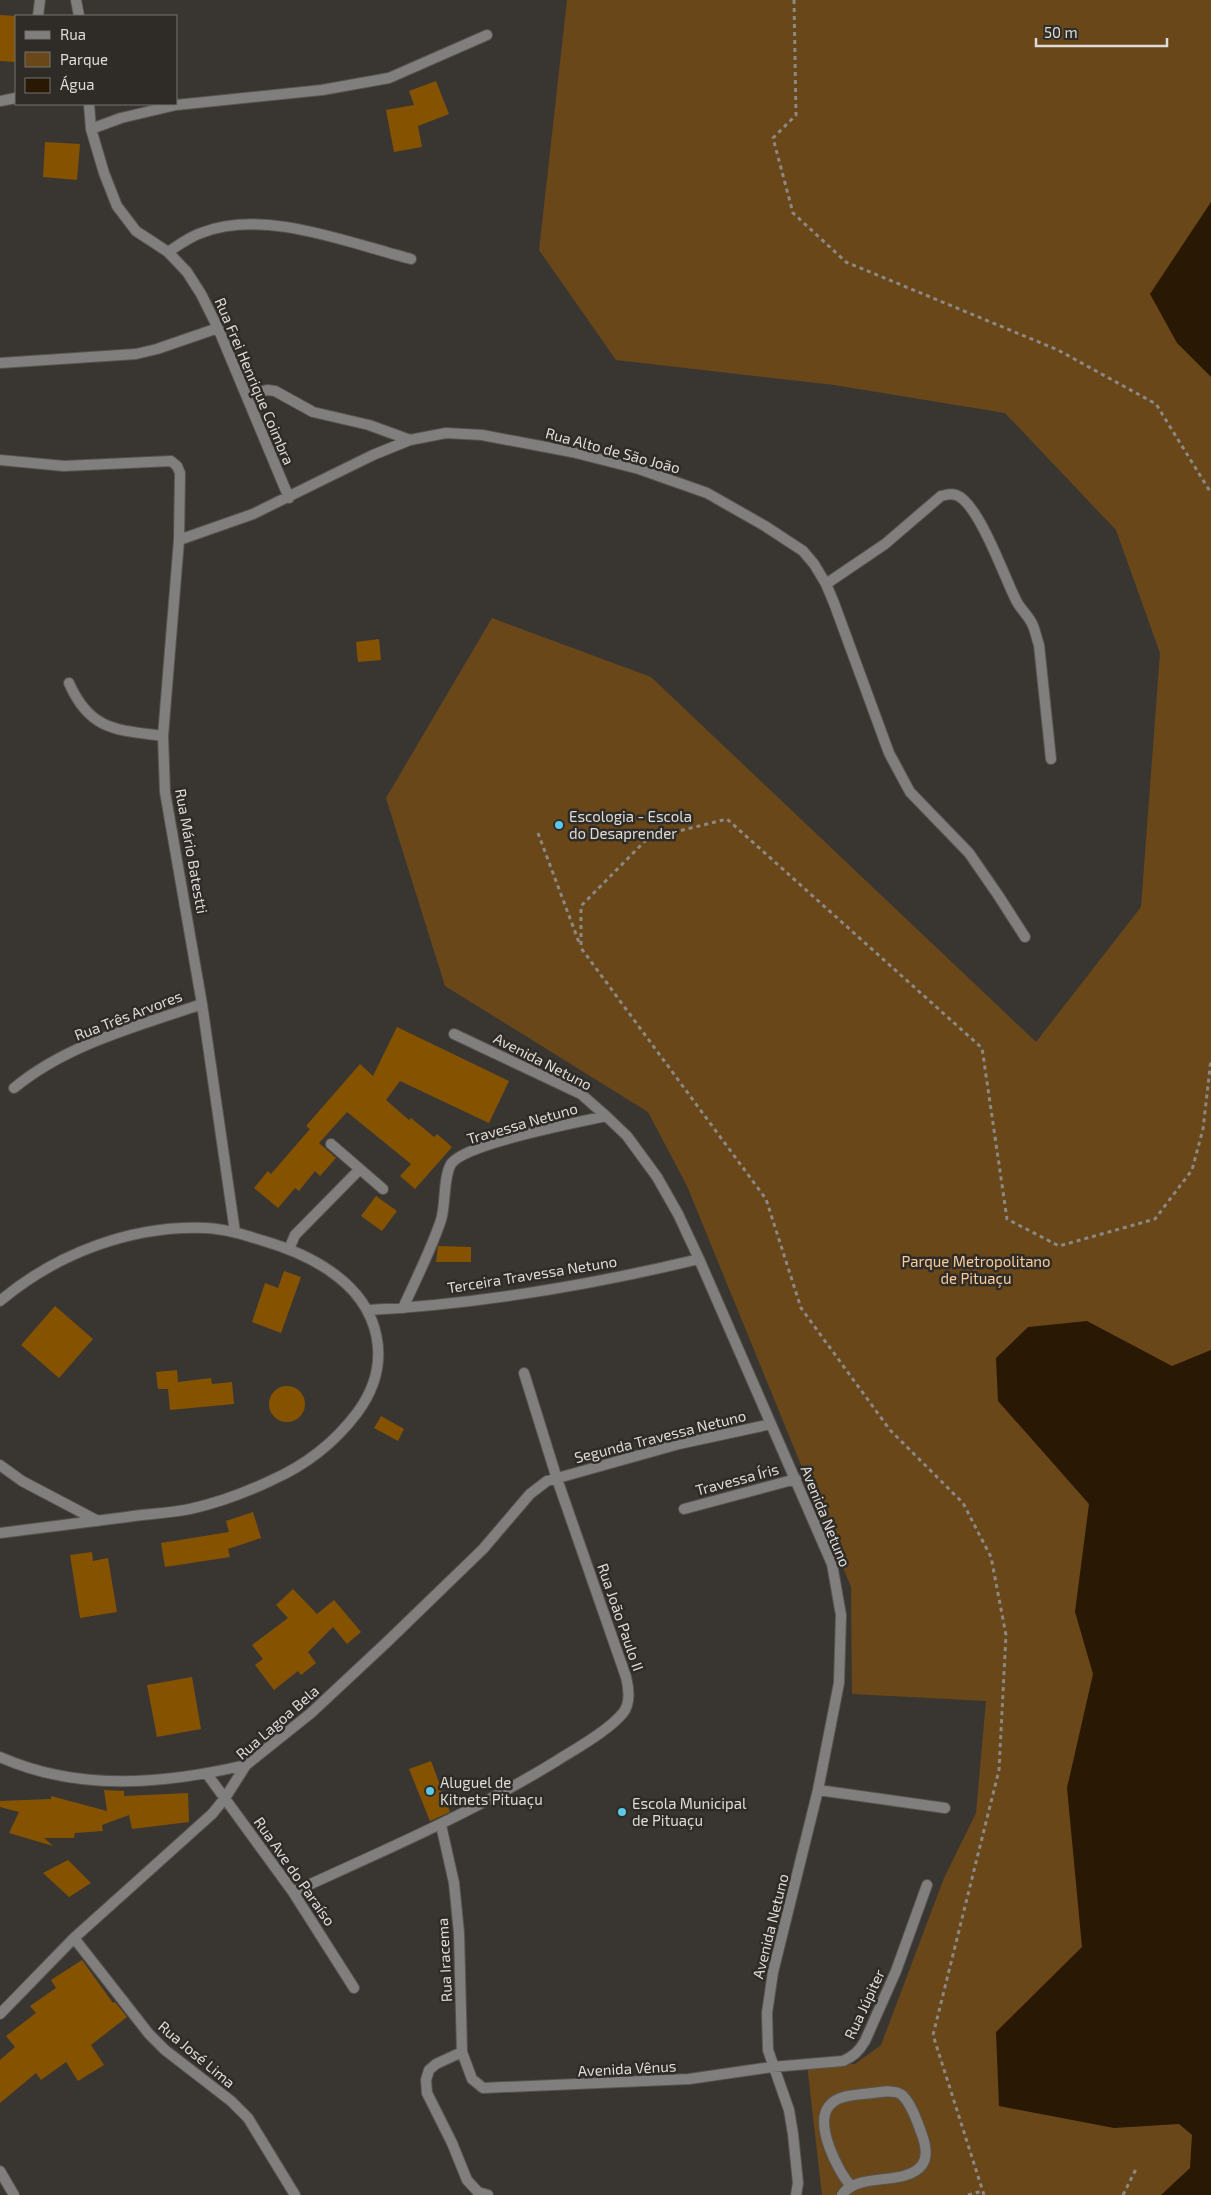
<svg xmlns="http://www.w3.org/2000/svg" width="1211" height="2195" viewBox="0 0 1211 2195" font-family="'Exo 2',sans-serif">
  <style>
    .green { fill: #6a4719 }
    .water { fill: #291904 }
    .building { fill: #855300 }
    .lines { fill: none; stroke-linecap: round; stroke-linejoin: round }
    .service-casing { stroke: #575450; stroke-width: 12 }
    .minor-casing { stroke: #575450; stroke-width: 12 }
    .path { stroke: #8b8985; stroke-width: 3; stroke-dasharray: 4 4; stroke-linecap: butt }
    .service { stroke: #817f7d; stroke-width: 10 }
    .minor { stroke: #817f7d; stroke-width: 10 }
    .poi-dot { fill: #5bc8e7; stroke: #2f2c28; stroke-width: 2 }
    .labels { text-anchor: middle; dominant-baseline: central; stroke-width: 5; stroke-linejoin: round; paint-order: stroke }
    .street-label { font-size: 15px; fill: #dedcd9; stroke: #2f2c28 }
    .poi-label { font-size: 15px; fill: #dedcd9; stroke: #2f2c28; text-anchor: start }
    .park-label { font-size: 15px; fill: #f8cb9a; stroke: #2f2c28 }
  </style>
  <rect width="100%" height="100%" fill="#393632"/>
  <path class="green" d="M567 0H1211V2195H822L807 2064H855L881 2045 944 1878 976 1813 986 1701 852 1694 851 1587 687 1186 648 1112 445 986 386 798 492 618 651 677 1036 1042 1141 907 1160 653 1116 530 1005 413 834 385 616 360 539 250Z"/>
  <path class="water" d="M1211 202V377L1177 343 1150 294Z
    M1087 1321 1172 1366 1211 1350V2195H1161L1190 2168 1192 2135 1179 2124 1114 2128 999 2106 996 2032 1082 1947 1067 1788 1093 1674 1075 1612 1089 1504 998 1401 996 1358 1028 1327Z"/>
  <path class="building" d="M0 15 16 16V62L0 61Z
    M436 81 449 114 418 126 422 147 394 152 386 110 414 105 409 91Z
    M45 142 80 144 77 180 43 177Z
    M379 639 381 660 358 662 356 642Z
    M397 1027 509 1081 489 1123 400 1081 386 1100 409 1120 411 1118 434 1137 437 1134 452 1147 415 1189 400 1176 411 1164 347 1112 319 1143 336 1158 320 1176 315 1171 299 1191 295 1188 278 1208 254 1188 268 1171 271 1174 310 1129 306 1126 360 1064 373 1076Z
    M376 1196 397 1211 382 1231 361 1216Z
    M438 1246 471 1247V1262H436Z
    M284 1271 301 1277 281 1333 252 1322 265 1283 278 1288Z
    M55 1306 93 1339 59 1378 21 1345Z
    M177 1370 178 1382 211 1378 212 1384 232 1382 234 1404 170 1410 168 1389H158L156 1372Z
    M269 1404a18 18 0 1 1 36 0a18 18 0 1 1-36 0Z
    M381 1416 404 1429 398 1441 374 1428Z
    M253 1512 261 1538 228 1549 230 1557 165 1567 161 1543 229 1532 226 1521Z
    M92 1552 93 1561 108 1558 117 1612 80 1618 70 1555Z
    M293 1589 317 1614 334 1600 361 1632 347 1644 333 1627 308 1652 316 1663 301 1675 298 1671 274 1690 255 1665 263 1659 252 1645 288 1618 276 1605Z
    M192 1677 201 1729 157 1737 147 1685Z
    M431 1761 450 1812 430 1821 409 1769Z
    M104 1790 124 1791V1796L188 1793 189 1822 132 1829 129 1815 102 1825 103 1831 75 1833 74 1838H44L53 1846 9 1833 19 1812 0 1807V1801L51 1799V1796L107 1811Z
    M68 1860 91 1883 69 1897 43 1873Z
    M82 1960 113 2003 115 2002 127 2017 91 2045 104 2065 78 2081 66 2062 41 2080 36 2073 0 2103V2060L15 2047 6 2036 36 2013 30 2006 56 1988 51 1980Z"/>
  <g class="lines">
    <g class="service-casing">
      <path id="service" d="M69 683C90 731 117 730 163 736
        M331 1144 383 1189
        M289 1249 295 1235 360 1169
        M842 2195C858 2171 905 2187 922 2165 929 2155 925 2142 921 2132 917 2121 911 2103 902 2095 894 2089 881 2092 872 2093 859 2095 838 2094 829 2106 814 2124 838 2172 851 2186"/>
    </g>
    <g class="minor-casing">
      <path id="minor" d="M76 0 79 16
        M38 16 40 0
        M0 101 16 98
        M89 104 91 129 104 173 117 206 136 231 168 252 187 272 201 294 218 328 289 498
        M91 129 121 118 176 105 322 90 389 78 487 35
        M168 252C179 245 189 237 201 233 265 208 348 243 411 259
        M0 363 136 354 157 349 218 328
        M247 395 267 390 275 391 313 412 369 425 410 440
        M0 460 64 466 171 461 177 466 180 473 179 540 163 736 165 792 202 1004 235 1232
        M179 540 253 514 373 455 410 440 446 433 482 435 572 452 639 469 707 493 765 526 803 551 814 564 826 584 834 603 889 753 910 792 969 853 998 895 1025 937
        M826 584 885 544 941 496C946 495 950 493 956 495 978 502 1004 576 1015 598 1018 606 1025 612 1030 620 1035 627 1036 637 1039 645L1051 759
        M454 1034 581 1094 606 1116 627 1136 657 1177 678 1214 699 1259 832 1564 841 1615 839 1683 818 1790 773 1972 767 2013 768 2050 789 2110 793 2134 798 2183 796 2195
        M14 1088C67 1044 138 1026 202 1004
        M0 1301C57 1253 132 1225 206 1228 226 1229 245 1235 264 1241 288 1248 310 1257 330 1271 381 1306 394 1363 357 1413 335 1442 306 1465 272 1480 247 1492 217 1503 190 1509 170 1513 148 1514 127 1517 85 1522 42 1528 0 1533
        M403 1308C416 1279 431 1250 441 1220 446 1204 443 1178 451 1164 465 1143 579 1122 606 1116
        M368 1310C479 1304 591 1285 699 1259
        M0 1465 22 1481 98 1521
        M684 1509 796 1479
        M0 1757C79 1792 164 1784 246 1765
        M207 1774 293 1892 354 1988
        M818 1790 945 1808
        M441 1825 454 1883 459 1933 462 2052 472 2079 483 2088 689 2079 772 2067 843 2061C854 2056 859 2051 865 2041L896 1971 927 1885
        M293 1892C383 1851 474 1812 558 1760 577 1748 609 1730 623 1713 631 1703 629 1689 626 1677L557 1479 524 1373
        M74 1938 149 2034 165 2050 231 2101 248 2118 295 2195
        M0 2014 74 1938 212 1814 225 1798 246 1765 311 1713 387 1642 483 1549 530 1494 547 1481 679 1444 771 1424
        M462 2052 436 2064 429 2070 426 2080 427 2093 452 2143 467 2180 478 2192 488 2195
        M0 2171 14 2195"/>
    </g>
    <path class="path" d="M794 0 796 115 773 138 793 213 846 262 1058 350 1156 404 1211 493
      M538 833 580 945
      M968 2195 982 2191
      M984 2195 933 2035 999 1770 1006 1635 991 1557 963 1503 890 1430 801 1308 766 1199 581 948V906L647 839 727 819 982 1048 1007 1219 1059 1246 1155 1219 1192 1170 1203 1129 1211 1059
      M1123 2195 1136 2169"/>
    <use href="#service" class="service"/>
    <use href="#minor" class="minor"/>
  </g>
  <g class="poi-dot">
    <circle cx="559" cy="825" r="5"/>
    <circle cx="430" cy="1791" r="5"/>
    <circle cx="622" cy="1812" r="5"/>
  </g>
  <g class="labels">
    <g class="street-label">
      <text transform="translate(255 381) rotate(67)">Rua Frei Henrique Coimbra</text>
      <text transform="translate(613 450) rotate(15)">Rua Alto de São João</text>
      <text transform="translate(192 851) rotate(80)">Rua Mário Batestti</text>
      <text transform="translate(128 1015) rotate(-21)">Rua Três Arvores</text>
      <text transform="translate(543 1061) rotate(27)">Avenida Netuno</text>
      <text transform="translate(522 1123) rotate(-16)">Travessa Netuno</text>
      <text transform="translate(532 1274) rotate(-9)">Terceira Travessa Netuno</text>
      <text transform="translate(660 1436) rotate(-14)">Segunda Travessa Netuno</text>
      <text transform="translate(737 1479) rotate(-15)">Travessa Íris</text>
      <text transform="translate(826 1516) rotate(68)">Avenida Netuno</text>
      <text transform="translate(621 1617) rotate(71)">Rua João Paulo II</text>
      <text transform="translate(277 1722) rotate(-41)">Rua Lagoa Bela</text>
      <text transform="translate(295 1871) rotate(55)">Rua Ave do Paraíso</text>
      <text transform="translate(770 1926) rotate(-76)">Avenida Netuno</text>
      <text transform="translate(444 1960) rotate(-93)">Rua Iracema</text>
      <text transform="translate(864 2004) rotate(-65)">Rua Júpiter</text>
      <text transform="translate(197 2054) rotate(40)">Rua José Lima</text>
      <text transform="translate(627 2068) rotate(-3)">Avenida Vênus</text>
    </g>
    <g class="poi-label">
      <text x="569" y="816">Escologia - Escola<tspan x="569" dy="17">do Desaprender</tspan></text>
      <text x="440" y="1782">Aluguel de<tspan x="440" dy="17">Kitnets Pituaçu</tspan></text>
      <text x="632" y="1803">Escola Municipal<tspan x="632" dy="17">de Pituaçu</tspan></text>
    </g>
    <g class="park-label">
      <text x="976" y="1261">Parque Metropolitano<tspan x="976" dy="17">de Pituaçu</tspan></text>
    </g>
  </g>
  <rect x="15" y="15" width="162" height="90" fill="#2f2c28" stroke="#75726f"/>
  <rect x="25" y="31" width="25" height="8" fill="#817f7d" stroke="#75726f"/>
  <text x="60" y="40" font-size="15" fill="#dedcd9">Rua</text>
  <rect x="25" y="52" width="25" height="15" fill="#6a4719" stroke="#75726f"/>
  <text x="60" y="65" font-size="15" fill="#dedcd9">Parque</text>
  <rect x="25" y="78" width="25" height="15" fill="#291904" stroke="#75726f"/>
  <text x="60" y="90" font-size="15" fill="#dedcd9">Água</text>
  <path d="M1036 38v8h131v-8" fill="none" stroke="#dedcd9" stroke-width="2.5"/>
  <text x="1044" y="38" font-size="15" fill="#dedcd9" stroke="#2f2c28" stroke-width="4" paint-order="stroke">50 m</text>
</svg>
